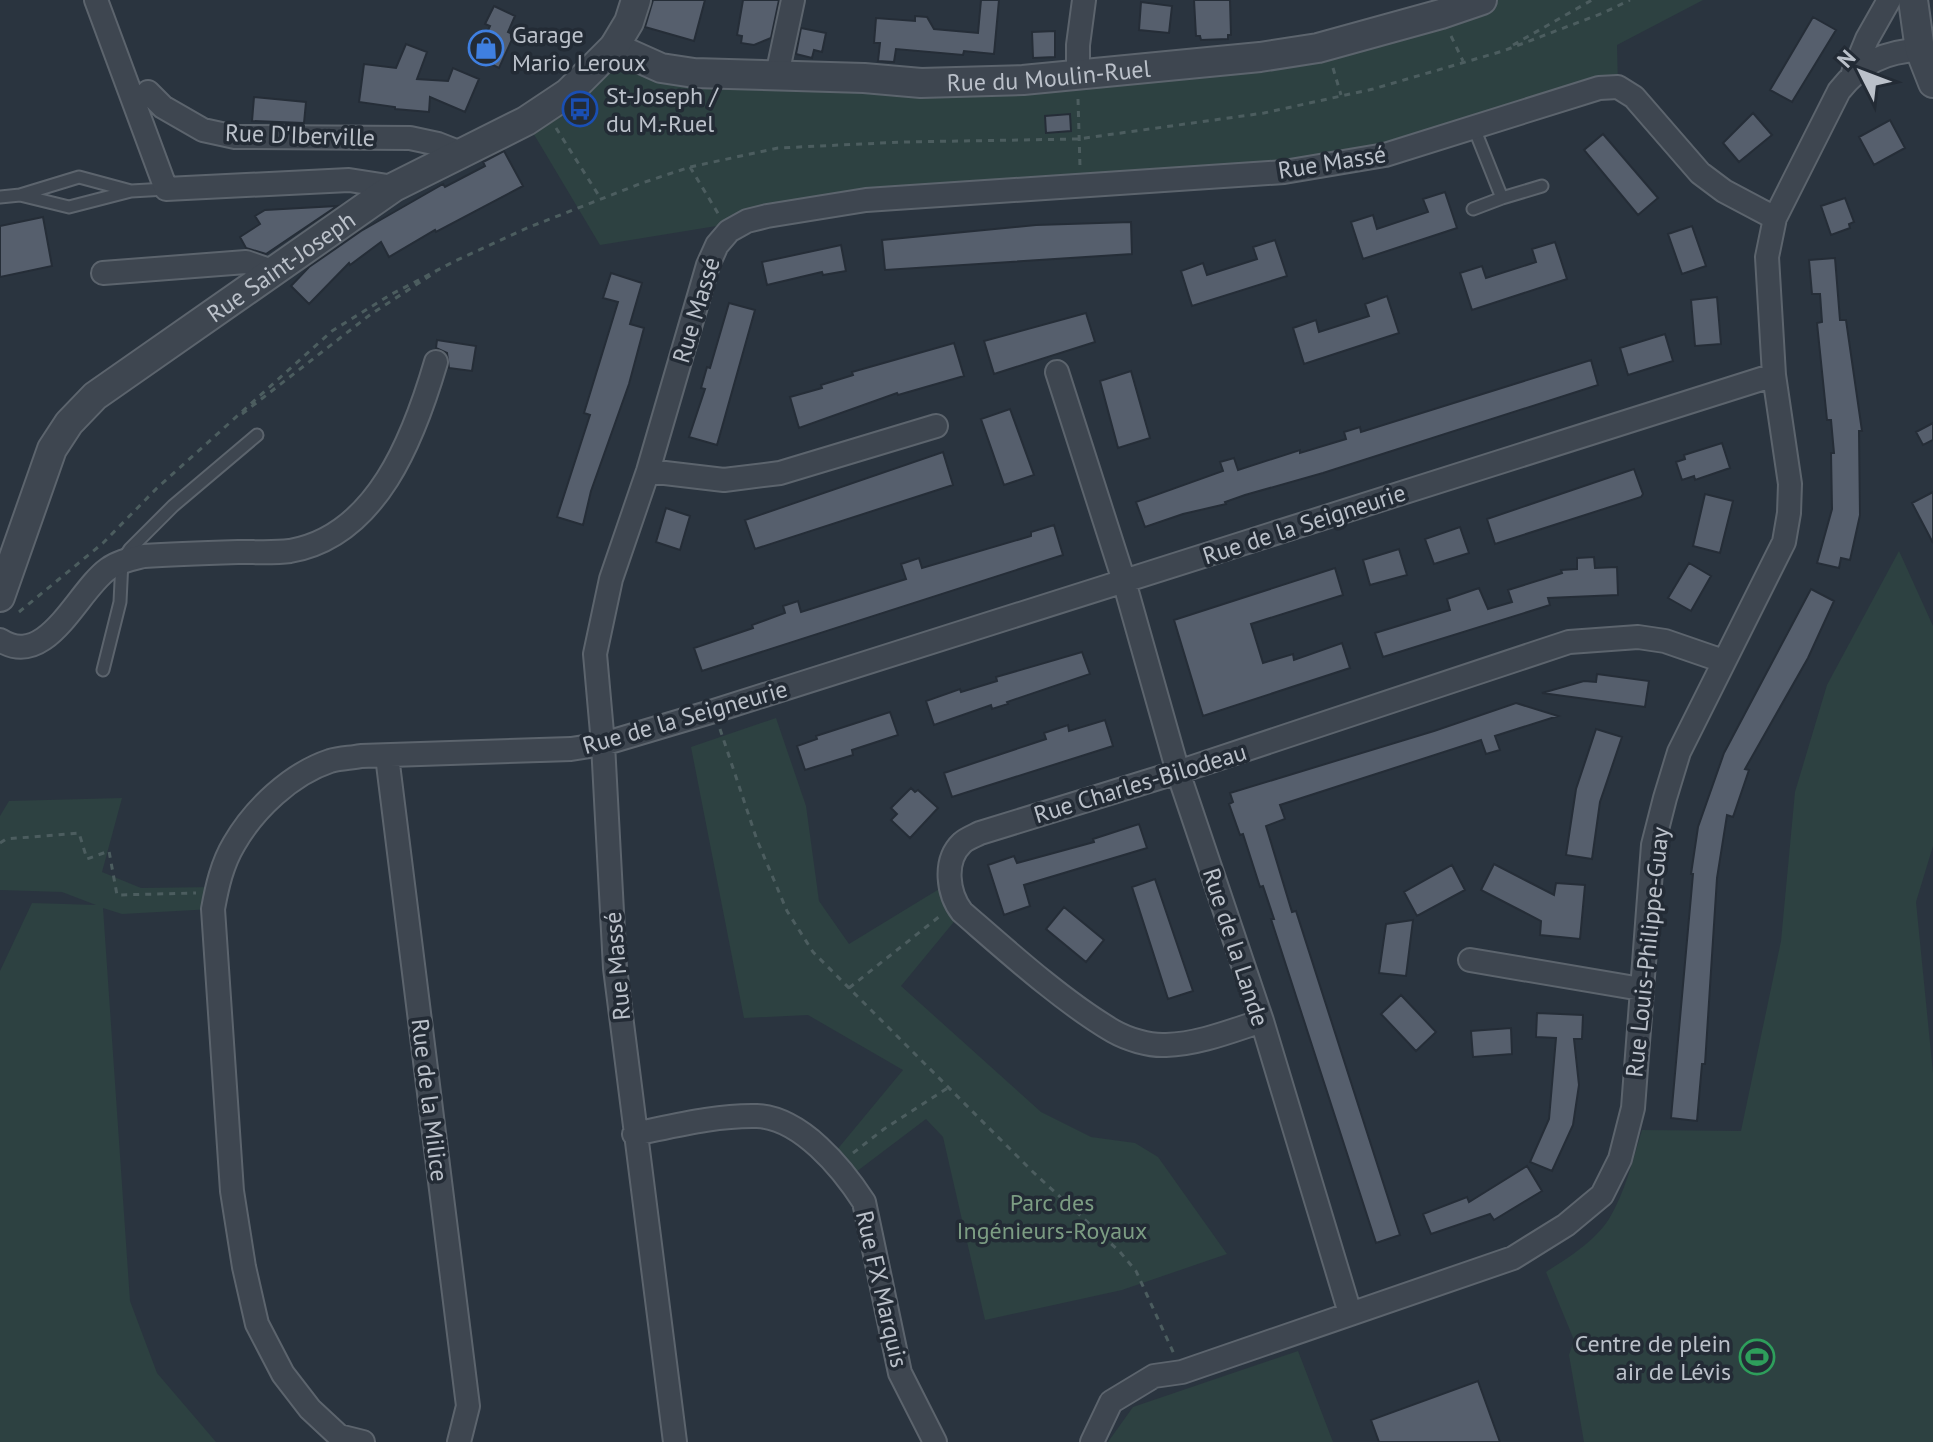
<svg xmlns="http://www.w3.org/2000/svg" width="1933" height="1442" viewBox="0 0 1933 1442" font-family="'PT Sans',sans-serif">
  <style>
    .green { fill: #2d4141 }
    .building { fill: #565f6d; stroke: #252d37; stroke-width: 2 }
    .lines { fill: none; stroke-linecap: round; stroke-linejoin: round }
    .service-casing { stroke: #5c646d; stroke-width: 15 }
    .minor-casing { stroke: #5c646d; stroke-width: 26 }
    .tertiary-casing { stroke: #5c646d; stroke-width: 32 }
    .path { stroke: #4c5d5f; stroke-width: 3; stroke-dasharray: 6 6; stroke-linecap: butt }
    .service { stroke: #3e4650; stroke-width: 11 }
    .minor { stroke: #3e4650; stroke-width: 22 }
    .tertiary { stroke: #3e4650; stroke-width: 28 }
    .labels { text-anchor: middle; dominant-baseline: central; stroke-width: 7; stroke-linejoin: round; paint-order: stroke }
    .poi-label { font-size: 24px; fill: #bbc1ca; stroke: #232b35; text-anchor: start }
    .street-label { font-size: 24px; fill: #bbc1ca; stroke: #232b35 }
    .park-label { font-size: 24px; fill: #7c9d83; stroke: #232b35 }
  </style>
  <rect width="100%" height="100%" fill="#2a343f"/>
  <path class="green" d="M1482 0H1703L1617 45 1618 87 1385 155 747 221 600 245 526 121 614 47 638 59 864 78 1260 57Z
    M1899 551 1933 626V846L1916 902 1933 1073V1442H1584L1569 1355 1574 1340 1546 1272C1568 1258 1595 1241 1609 1219 1625 1192 1633 1160 1642 1130L1741 1131 1781 941 1795 792 1827 685Z
    M776 718 806 806 819 901 849 944 949 883 962 912 901 986 1041 1112 1091 1137 1135 1143 1158 1157 1227 1254 1122 1290 985 1320 943 1137 926 1119 848 1178 831 1157 903 1070 808 1015 744 1018 691 747Z
    M122 798 102 872 141 888 218 887 213 909 122 914 103 908 130 1301 157 1373 216 1442H0V971L32 903 96 905 62 892 0 890V816L9 801Z
    M1298 1351 1333 1442H1108L1133 1407Z"/>
  <path class="building" d="M653 0H705L694 41 645 27Z
    M743 0H779L771 38 754 45 741 43 742 36 737 35Z
    M981 0H999L994 54 964 51 963 55 896 49 894 62 878 61 880 43H874L876 18 915 21V16L927 17 934 29 978 33Z
    M1194 0H1230L1231 35H1228V39L1201 40 1200 36H1196Z
    M1141 2 1172 6 1169 33 1139 30Z
    M494 6 515 16 508 32 514 35 499 68 476 57 490 26 485 24Z
    M1813 17 1836 30 1792 102 1770 90Z
    M801 28 826 33 822 52 814 50 812 58 796 54Z
    M1055 31V57L1033 58 1032 32Z
    M406 44 427 52 417 79 448 81 453 68 479 79 465 112 430 97 429 112 395 109V107L359 102 364 64 396 68Z
    M254 97 306 102 304 123 252 121Z
    M1753 113 1772 135 1739 162 1723 143Z
    M1070 114 1071 131 1046 133 1045 116Z
    M1890 120 1905 148 1874 165 1859 137Z
    M1603 134 1658 198 1638 215 1584 150Z
    M504 151 523 186 436 232 435 230 389 257 381 242 350 265 349 263 309 304 291 286 309 267 361 231 443 184 445 187 485 166 483 162Z
    M1445 192 1457 228 1363 259 1351 222 1373 215 1377 229 1428 212 1423 199Z
    M1845 198 1854 222 1849 224 1850 228 1831 235 1821 206Z
    M337 206 266 254 246 248 240 237 260 224 255 216 265 210Z
    M43 217 52 266 0 277V226Z
    M1131 222 1132 254 885 270 882 240 1036 225Z
    M1692 226 1706 266 1682 274 1668 234Z
    M1275 240 1287 276 1192 306 1181 271 1203 263 1207 275 1257 259 1253 247Z
    M1555 242 1567 279 1472 310 1460 273 1482 266 1486 278 1536 262 1532 249Z
    M841 245 846 271 823 275 822 272 767 285 762 262Z
    M1835 258 1840 320H1846L1862 431H1859L1860 515 1850 560 1841 558 1839 568 1817 563 1832 509 1831 453H1834L1831 420H1827L1817 323 1822 322 1820 294H1812L1809 260Z
    M611 273 642 283 630 324 644 328 629 384 591 491 583 525 557 517 590 415 584 413 618 302 603 298Z
    M1387 296 1399 333 1304 364 1293 328 1316 320 1319 332 1369 316 1365 304Z
    M1717 297 1721 344 1695 346 1691 300Z
    M729 303 755 310 717 445 689 437 705 389 701 388 707 367 710 368Z
    M1086 313 1095 342 994 374 984 341Z
    M1665 334 1673 361 1628 375 1620 348Z
    M437 340 476 346 472 371 449 368 447 353 436 348Z
    M954 343 964 376 898 395 897 393 799 428 790 397 822 388 821 385 853 375 852 372Z
    M1591 360 1598 385 1323 473 1245 495 1225 502 1226 504 1183 514 1145 527 1136 502 1223 471 1220 462 1234 458 1238 470 1300 450V453L1346 439 1344 432 1360 427 1361 432Z
    M1131 371 1150 438 1118 448 1100 381Z
    M1010 409 1034 475 1004 485 981 419Z
    M1933 423V440L1923 445 1916 432Z
    M1722 443 1730 468 1695 480 1694 476 1682 480 1676 462 1685 459 1684 455Z
    M943 452 953 485 755 549 745 520Z
    M1634 469 1643 494 1641 497 1495 544 1487 519Z
    M1933 492V543L1912 503Z
    M1705 494 1733 501 1720 553 1693 546Z
    M666 508 690 516 680 550 656 542Z
    M1054 525 1063 555 702 671 694 648 753 628 752 625 785 613 783 606 798 601 801 612 906 579 901 564 919 558 922 568 1031 536V532Z
    M1460 527 1469 553 1434 564 1425 539Z
    M1399 549 1407 575 1370 585 1363 560Z
    M1594 557 1595 568 1617 567 1618 595 1548 598 1550 605 1383 657 1375 633 1450 610 1447 599 1479 588 1488 609 1512 602 1508 590 1562 573 1561 570 1577 569V558Z
    M1689 563 1711 576 1691 611 1668 598Z
    M1335 568 1343 595 1251 624 1263 663 1293 654 1294 660 1342 643 1350 668 1203 716 1174 620Z
    M1811 589 1834 601 1808 658 1745 769 1749 770 1733 817 1727 815 1717 878 1705 1064H1702L1697 1121 1671 1118 1693 874H1691L1698 827 1724 753Z
    M1082 652 1090 674 1007 702 1008 704 992 709 991 705 934 725 926 701 960 689 961 692 997 681 996 677Z
    M1597 674 1649 681 1645 707 1542 693 1584 681 1596 682Z
    M1516 703 1558 716 1495 736 1500 750 1486 754 1481 740 1280 805 1285 819 1266 826 1292 912 1296 911 1400 1235 1376 1243 1271 919H1274L1263 886 1260 887 1243 834 1240 835 1229 804 1233 802 1230 793 1434 731Z
    M890 712 898 735 852 750 853 755 805 770 797 746 817 739 816 736Z
    M1105 720 1113 746 952 797 944 773 1046 739 1044 733 1068 725 1069 731Z
    M1596 729 1622 737 1600 802 1592 859 1566 855 1576 789Z
    M911 788 915 792 918 790 938 808 910 838 891 820 897 814 891 808Z
    M1139 824 1147 848 1024 885 1030 906 1004 915 988 865 1014 856 1017 863 1094 842 1093 839Z
    M1494 864 1554 895 1556 883 1585 885 1580 939 1540 935 1541 921 1481 890Z
    M1452 865 1465 890 1417 916 1404 892Z
    M1155 879 1193 991 1168 999 1132 887Z
    M1064 907 1104 940 1086 962 1046 929Z
    M1413 920 1406 976 1379 973 1386 924Z
    M1401 995 1436 1032 1416 1051 1381 1014Z
    M1537 1013 1583 1015 1582 1039H1574L1579 1085 1573 1125 1552 1171 1530 1162 1549 1119 1556 1038 1536 1037Z
    M1511 1028 1512 1054 1473 1057 1471 1031Z
    M1527 1166 1542 1191 1494 1220 1490 1214 1431 1234 1423 1214 1467 1197 1469 1202Z
    M1478 1381 1500 1442H1379L1371 1420Z"/>
  <g class="lines">
    <g class="service-casing">
      <path id="service" d="M131 191 79 177 20 195 69 207 131 191 166 189
        M0 197 20 195
        M1502 198 1542 186
        M1473 209 1502 198 1474 128
        M103 670 120 602 122 561 130 549 173 506 257 435"/>
    </g>
    <g class="minor-casing">
      <path id="minor" d="M96 0 166 189 349 180 394 187
        M1853 73 1867 39 1889 0
        M1078 74V45L1084 0
        M777 75 793 0
        M148 92 163 107 203 130 235 137 410 138 438 144 461 153
        M103 273 246 262 275 272
        M1057 372 1124 581 1178 772 1262 1021 1350 1313
        M648 471 724 480 780 473 936 426
        M0 640C47 670 77 591 108 569 119 561 132 559 144 556 176 554 209 553 241 552 257 552 275 553 290 551 377 536 414 437 436 362
        M387 756 468 1406 459 1442
        M1470 960 1641 989
        M1262 1021C1231 1031 1199 1044 1166 1045 1149 1046 1127 1039 1113 1031 1062 1001 1007 951 962 912 948 894 943 861 962 843 966 839 974 836 980 833L1178 772 1569 642 1638 637 1665 641 1723 661
        M634 1134C674 1126 716 1115 757 1116 801 1118 842 1168 864 1202L900 1373 935 1442
        M363 1442 339 1436 310 1409 283 1374 257 1324 244 1267 232 1191 213 909C217 887 222 864 234 844 254 809 291 774 330 761 340 758 351 758 361 756L571 749 603 744 714 711 1774 375
        M675 1442 615 968 603 744 595 654 611 579 648 471 708 265 717 245 729 231 747 221 767 216 866 200 1284 172 1385 155 1599 88 1618 87 1634 97 1700 173 1724 191 1775 218
        M1092 1442 1111 1402 1154 1376 1182 1372 1513 1258 1566 1225 1602 1195 1620 1159 1633 1108 1653 845 1665 798 1679 752 1784 542 1789 513 1790 484 1774 375 1767 257 1775 218 1839 91C1861 63 1885 51 1920 50"/>
    </g>
    <g class="tertiary-casing">
      <g id="tertiary">
        <path d="M1913 0 1920 50 1933 83"/>
        <path id="s1" d="M614 47 661 68 694 73 864 78 921 83 1023 80 1260 57 1318 48 1441 14 1482 0"/>
        <path id="s2" d="M0 597 52 449 69 423 95 396 394 187 526 121 568 93 614 47 629 22 636 0"/>
      </g>
    </g>
    <path class="path" d="M1451 36 1463 61
      M1513 45 1592 0
      M1333 68 1341 95
      M1078 99 1080 167
      M556 128 601 199
      M690 167 719 215
      M242 414 371 314 436 272
      M19 612 103 543 157 488 332 331 390 295 453 262 527 228 642 183 690 167 778 148 903 142 1078 139 1264 113 1373 89 1503 51 1603 13 1630 0
      M720 729 757 840 787 911 813 952 1033 1172 1120 1252 1136 1271 1174 1354
      M0 843 6 839 79 833 87 859 109 851 117 895 196 893
      M849 988 940 916
      M853 1153 884 1129 949 1087"/>
    <use href="#service" class="service"/>
    <use href="#minor" class="minor"/>
    <use href="#tertiary" class="tertiary"/>
  </g>
  <defs>
    <g id="shop-ring" transform="scale(1.8)"><circle r="9.5" fill="#232b35" stroke="#3f7fe0" stroke-width="1.5"/><path d="M-5-2.5h2.3a2.7 3.5 0 0 1 5.4 0H5L5.5 6h-11ZM-1.5-2.5h3a1.5 2.3 0 0 0-3 0Z" fill="#3f7fe0"/></g>
    <g id="bus-ring" transform="scale(1.8)"><circle r="9.5" fill="#232b35" stroke="#1a4fb4" stroke-width="1.5"/><path d="M-5-6H5V4H4V6H2V4H-2V6H-4V4H-5ZM-3.5-4V0h7V-4ZM-3.5 1.2v1.5H-2V1.2ZM2 1.2v1.5H3.5V1.2Z" fill="#1a4fb4"/></g>
    <g id="stadium-ring" transform="scale(1.8)"><circle r="9.5" fill="#232b35" stroke="#2e9e5b" stroke-width="1.5"/><path d="M0-5a6.5 5 0 1 0 0 10a6.5 5 0 1 0 0-10ZM-3.5-1.8h7v3.6h-7Z" fill="#2e9e5b"/></g>
  </defs>
  <g fill-rule="evenodd">
    <use href="#shop-ring" x="486" y="48"/>
    <use href="#bus-ring" x="580" y="109"/>
    <use href="#stadium-ring" x="1757" y="1357"/>
  </g>
  <g class="labels">
    <g class="poi-label">
      <text x="512" y="34">Garage<tspan x="512" dy="28">Mario Leroux</tspan></text>
      <text x="606" y="95">St-Joseph /<tspan x="606" dy="28">du M.-Ruel</tspan></text>
      <text x="1731" y="1343" text-anchor="end">Centre de plein<tspan x="1731" dy="28">air de Lévis</tspan></text>
    </g>
    <g class="street-label">
      <text stroke="none"><textPath href="#s1" startOffset="440">Rue du Moulin-Ruel</textPath></text>
      <text transform="translate(300 135) rotate(2)">Rue D'Iberville</text>
      <text transform="translate(1332 162) rotate(-9)">Rue Massé</text>
      <text stroke="none"><textPath href="#s2" startOffset="452">Rue Saint-Joseph</textPath></text>
      <text transform="translate(696 310) rotate(-73)">Rue Massé</text>
      <text transform="translate(1304 524) rotate(-18)">Rue de la Seigneurie</text>
      <text transform="translate(685 717) rotate(-16)">Rue de la Seigneurie</text>
      <text transform="translate(1140 783) rotate(-17)">Rue Charles-Bilodeau</text>
      <text transform="translate(1236 947) rotate(72)">Rue de la Lande</text>
      <text transform="translate(1647 952) rotate(-84)">Rue Louis-Philippe-Guay</text>
      <text transform="translate(617 966) rotate(-95)">Rue Massé</text>
      <text transform="translate(430 1100) rotate(83)">Rue de la Milice</text>
      <text transform="translate(882 1289) rotate(77)">Rue FX Marquis</text>
    </g>
    <g class="park-label">
      <text x="1052" y="1202">Parc des<tspan x="1052" dy="28">Ingénieurs-Royaux</tspan></text>
    </g>
  </g>
  <g transform="translate(1861 72) rotate(312)" stroke="#232b35" stroke-width="6" paint-order="stroke">
  <path d="M0-6L14 30L0 20L-14 30Z" fill="#bbc1ca"/>
  <text y="-12" font-size="22" font-weight="bold" text-anchor="middle" fill="#bbc1ca">N</text>
  </g>
</svg>
